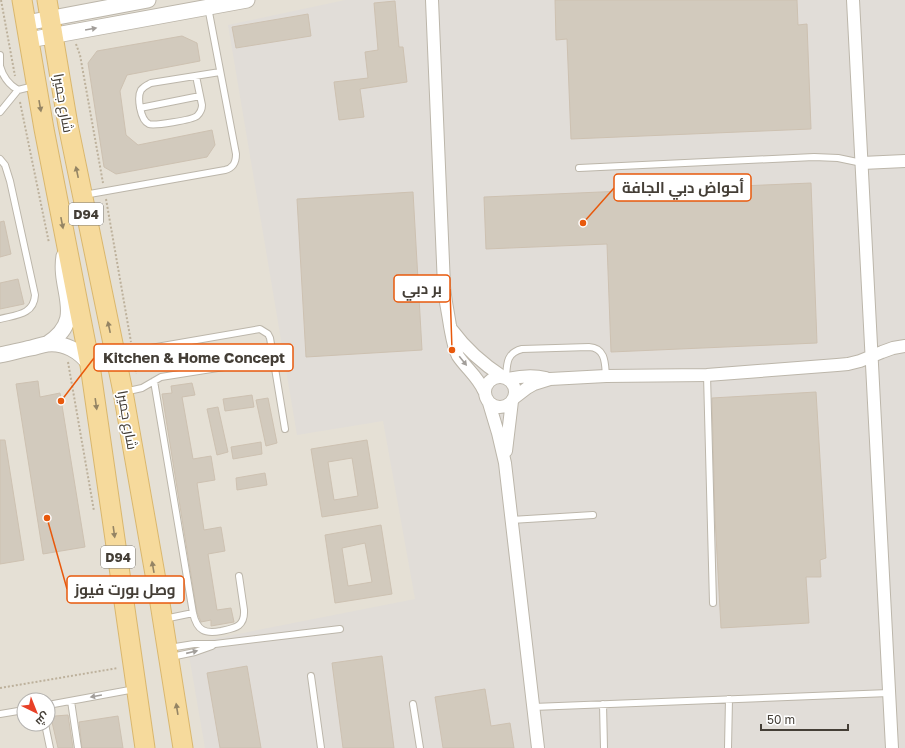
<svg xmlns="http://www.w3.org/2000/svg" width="905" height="748" viewBox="0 0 905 748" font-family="'Golos Text',Cairo,sans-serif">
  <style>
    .residential { fill: #e5e0d5; fill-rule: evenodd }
    .industrial { fill: #e1ddd8 }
    .building { fill: #d2cabd; stroke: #cdc1b1; fill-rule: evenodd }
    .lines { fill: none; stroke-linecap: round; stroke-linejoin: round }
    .service-casing { stroke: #bcb6aa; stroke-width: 8 }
    .minor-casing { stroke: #bcb6aa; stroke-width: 14 }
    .tertiary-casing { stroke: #bcb6aa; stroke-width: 17 }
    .primary-casing { stroke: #dab76d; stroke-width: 21 }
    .path { stroke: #bdb19c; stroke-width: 2; stroke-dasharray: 2 2; stroke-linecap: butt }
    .service { stroke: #fff; stroke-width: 6 }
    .minor { stroke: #fff; stroke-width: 12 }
    .tertiary { stroke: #fff; stroke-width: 15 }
    .primary { stroke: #f6da9c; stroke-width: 19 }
    .oneway { fill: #a29e9a }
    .oneway2 { fill: #948464 }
    .labels { text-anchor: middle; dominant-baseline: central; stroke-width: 3.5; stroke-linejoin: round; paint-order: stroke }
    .shield { fill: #fff; stroke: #7c7872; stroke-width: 1 }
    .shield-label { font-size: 13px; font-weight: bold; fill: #443e36 }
    .street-label { font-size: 14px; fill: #443e36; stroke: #fff }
    .leader { fill: none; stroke: #e8590c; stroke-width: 1.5 }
    .callout-dot { fill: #e8590c; stroke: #fff; stroke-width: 1.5 }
    .callout { fill: #fff; stroke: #e8590c; stroke-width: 1.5 }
    .callout-label { font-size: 15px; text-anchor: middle; font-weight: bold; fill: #443e36 }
  </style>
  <rect width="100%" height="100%" fill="#f2eee7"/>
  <path class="residential" d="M0 0H905V748H0ZM24 700H48V724H24Z"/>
  <path class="industrial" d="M345 0H905V748H205L187 644 415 599 383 421 297 435 228 25Z"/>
  <path class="building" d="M555 0H797L798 25 807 24 811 129 571 139 567 39 556 40Z
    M395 1 399 47H403L407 82 360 89 364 117 339 120 334 82 368 78 365 52 378 50 374 3Z
    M308 14 311 36 236 48 232 27Z
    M182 36 197 43 200 61 127 75 120 91 126 135 138 145 212 130 215 145 207 157 116 174 104 167 88 63 97 51Z
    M811 183 817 343 611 352 607 244 486 249 484 197Z
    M413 192 422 350 306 357 297 199Z
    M4 221 11 254 0 257V222Z
    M18 279 24 304 0 309V283Z
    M38 381 40 397 60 393 85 547 43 554 16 384Z
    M192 383 195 395 182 397 193 459 211 456 215 480 197 483 204 530 221 527 225 551 208 554 217 610 231 608 234 622 211 626V620L201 622 197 612 162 394 172 393 171 386Z
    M816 392 826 558 820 560 821 577H806L809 623 721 628 715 517 712 398Z
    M252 395 254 407 225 411 223 399Z
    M268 398 277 443 266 446 256 400Z
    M218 407 228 452 217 455 207 409Z
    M0 440H5L24 560 0 564Z
    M367 440 378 508 322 517 311 449ZM352 458 358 496 334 500 328 462Z
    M261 442 262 454 233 459 231 447Z
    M265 473 267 485 237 490 236 478Z
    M381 525 392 594 335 603 325 535ZM365 543 372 582 348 586 342 548Z
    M382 656 394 748H343L332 663Z
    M247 666 261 748H220L207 673Z
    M485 689 491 726 510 723 514 748H443L435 697Z
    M68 715 73 748H58L52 722 55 716Z
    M118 716 123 748H82L79 722Z"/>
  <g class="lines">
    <g class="service-casing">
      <path id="service" d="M0 55V66
        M0 66C3 77 8 84 18 90
        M196 76 202 105C202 110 200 113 197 116 192 120 154 126 149 124 140 120 137 97 141 90 144 86 147 85 151 83L220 72
        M140 108 200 96
        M0 112 18 90 34 86
        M0 159 5 165 10 181 35 295C34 315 15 315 0 319
        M579 168 814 157 838 158 862 163
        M84 195 225 170C233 168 236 163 236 154L208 7
        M116 354 260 329 268 334 270 338 285 429
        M707 375 713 603
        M506 378C507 364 506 353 522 349L589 347C606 348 605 364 606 376
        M154 381 193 613C197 631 205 634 221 631 235 628 245 627 244 610L239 576
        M124 392 142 388 161 377 274 359
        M511 520 593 515
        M164 619 193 613
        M169 648 194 644H215L340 629
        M171 657 195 652 212 646
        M311 676 321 748
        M71 701 78 748
        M413 704 420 748
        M603 704 604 748
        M48 705 135 689
        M533 707 889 693
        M0 714 24 710
        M45 724 50 748
        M728 748 729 699"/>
    </g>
    <g class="minor-casing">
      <path id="minor" d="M432 0 444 286C445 300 448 312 450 326 452 336 453 346 458 356 466 368 478 377 484 391
        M853 0 892 748
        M862 163 905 161
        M452 330C466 349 483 364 503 377
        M485 392a15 15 0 1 1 30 0a15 15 0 1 1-30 0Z
        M508 379C521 376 533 375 546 378
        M514 398 527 388 534 384 550 379 606 376 707 375 837 365 848 364 860 361 882 352 893 348 905 346
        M489 403 498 433 505 463 538 748
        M506 451 512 401"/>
    </g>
    <g class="tertiary-casing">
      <path id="tertiary" d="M26 23 148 0
        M29 40 247 0
        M47 344C87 319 58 291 64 256
        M0 355C10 353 21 350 31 348 36 347 41 345 47 344 64 342 80 351 90 365"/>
    </g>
    <g class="primary-casing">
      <path id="primary" d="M22 0 44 129 90 365 145 748
        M47 0 68 125 123 392 159 597 183 748"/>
    </g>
    <path class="path" d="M1 0 15 76
      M76 44 80 55 103 183
      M20 102 49 243
      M106 199 131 342
      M134 358 136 374
      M68 362 94 511
      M0 688 118 668"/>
    <use href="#service" class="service"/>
    <use href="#minor" class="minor"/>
    <use href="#tertiary" class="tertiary"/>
    <use href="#primary" class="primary"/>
  </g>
  <defs><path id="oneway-solid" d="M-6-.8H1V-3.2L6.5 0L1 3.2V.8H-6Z"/></defs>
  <g class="oneway">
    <use href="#oneway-solid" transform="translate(91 29) rotate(-10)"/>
    <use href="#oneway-solid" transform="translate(463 361) rotate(51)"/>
    <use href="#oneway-solid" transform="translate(192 652) rotate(-13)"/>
    <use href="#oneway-solid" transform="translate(96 696) rotate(170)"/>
  </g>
  <g class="oneway2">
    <use href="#oneway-solid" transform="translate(40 106) rotate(80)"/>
    <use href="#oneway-solid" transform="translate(77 172) rotate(-102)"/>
    <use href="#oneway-solid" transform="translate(62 223) rotate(79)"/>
    <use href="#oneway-solid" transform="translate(109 327) rotate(-102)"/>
    <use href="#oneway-solid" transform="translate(96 404) rotate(82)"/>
    <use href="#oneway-solid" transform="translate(114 532) rotate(82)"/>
    <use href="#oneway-solid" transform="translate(153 567) rotate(-100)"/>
    <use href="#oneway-solid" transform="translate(177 709) rotate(-99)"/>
  </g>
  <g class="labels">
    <g class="shield">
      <rect x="69" y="203" width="34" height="22" rx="3"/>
      <rect x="101" y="546" width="34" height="22" rx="3"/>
    </g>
    <g class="shield-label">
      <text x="86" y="214">D94</text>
      <text x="118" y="557">D94</text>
    </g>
    <g class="street-label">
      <text transform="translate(64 103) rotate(80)">شارع جميرا</text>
      <text transform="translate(128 420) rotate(80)">شارع جميرا</text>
    </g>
  </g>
  <path class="leader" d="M583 223L614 188M452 350L450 289M61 401L94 358M47 518L67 589"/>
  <g class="callout-dot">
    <circle cx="583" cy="223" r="4"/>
    <circle cx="452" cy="350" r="4"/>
    <circle cx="61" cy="401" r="4"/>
    <circle cx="47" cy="518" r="4"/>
  </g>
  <g class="callout">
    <rect x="614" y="174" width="137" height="27" rx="4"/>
    <rect x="394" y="275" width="56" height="27" rx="4"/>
    <rect x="94" y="344" width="199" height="27" rx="4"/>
    <rect x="67" y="576" width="117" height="27" rx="4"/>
  </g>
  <g class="callout-label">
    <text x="683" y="193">أحواض دبي الجافة</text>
    <text x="422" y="294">بر دبي</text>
    <text x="194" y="363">Kitchen &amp; Home Concept</text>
    <text x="125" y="595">وصل بورت فيوز</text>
  </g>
  <g transform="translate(36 712) rotate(137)"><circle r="19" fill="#ffffff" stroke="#b4b2af"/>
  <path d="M0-3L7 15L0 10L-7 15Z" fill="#e84027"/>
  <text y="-6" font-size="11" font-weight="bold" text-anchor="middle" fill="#443e36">ش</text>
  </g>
  <path d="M761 724v6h87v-6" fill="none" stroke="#443e36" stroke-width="2"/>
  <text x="767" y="724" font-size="12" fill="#443e36" stroke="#ffffff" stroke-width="3" paint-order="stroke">50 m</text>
</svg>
